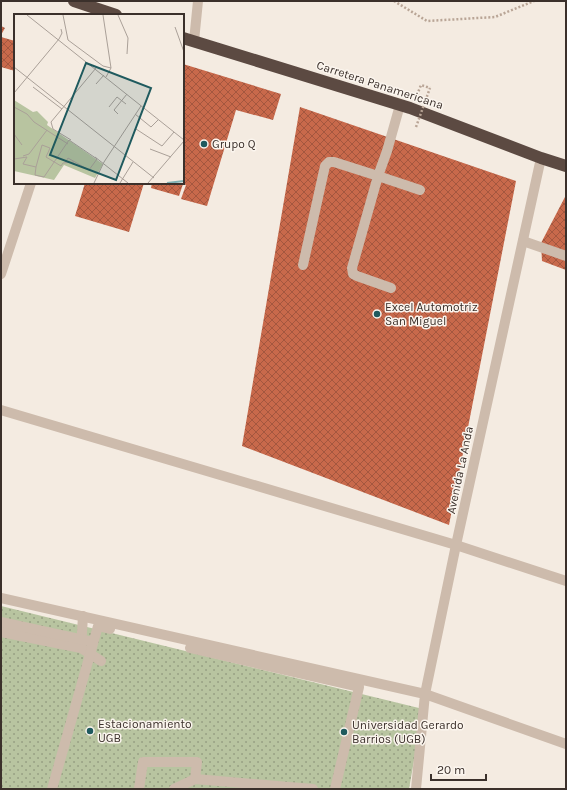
<svg xmlns="http://www.w3.org/2000/svg" width="567" height="790" viewBox="0 0 567 790" font-family="Karla,sans-serif">
  <style>
    .park { fill: url(#park-dots) }
    .building { fill: url(#building-cross-hatch) }
    .lines { fill: none; stroke-linecap: round; stroke-linejoin: round }
    .path { stroke: #b9a596; stroke-width: 2.5; stroke-dasharray: 2 2; stroke-linecap: butt }
    .lane { stroke: #cdbbac; stroke-width: 10 }
    .street { stroke: #cdbbac; stroke-width: 10 }
    .highway { stroke: #5c4a42; stroke-width: 12 }
    .path-bridge { stroke: #b9a596; stroke-width: 2.5; stroke-dasharray: 2 2; stroke-linecap: butt }
    .poi-dot { fill: #1f5a5e; stroke: #fbf5ee; stroke-width: 1.5 }
    .labels { text-anchor: middle; dominant-baseline: central; stroke-width: 3; stroke-linejoin: round; paint-order: stroke }
    .street-label { font-size: 12px; fill: #3b302b; stroke: #fbf5ee }
    .poi-label { font-size: 12px; fill: #3b302b; stroke: #fbf5ee; text-anchor: start }
    .inset-river { fill: none; stroke: #7fb0b2; stroke-width: 2 }
    .inset-road { fill: none; stroke: #aaa098; stroke-width: 1 }
    .view { fill: #1f5a5e; fill-opacity: 0.15; stroke: #1f5a5e; stroke-width: 2 }
    .inset-edge { fill: none; stroke: #3b302b; stroke-width: 2 }
  </style>
  <defs>
    <pattern id="park-dots" width="8" height="8" patternUnits="userSpaceOnUse"><rect width="8" height="8" fill="#b8c4a0"/><path d="M2 2h.1M6 6h.1" fill="none" stroke="#97a083" stroke-width="1.8" stroke-linecap="round"/></pattern>
    <pattern id="building-cross-hatch" width="8" height="8" patternUnits="userSpaceOnUse"><rect width="8" height="8" fill="#c8694b"/><path d="M0 0l8 8M0 8l8-8" fill="none" stroke="#a4573f"/></pattern>
  </defs>
  <rect width="100%" height="100%" fill="#f4ebe1"/>
  <path class="park" d="M1 606 423 709 409 789H1Z"/>
  <path class="building" d="M1 26 5 28 1 35Z
    M1 37 15 41V71L1 67Z
    M183 64 281 94 273 120 236 110 207 206 181 199 186 185 183 184 179 196 151 188 152 183H183Z
    M300 107 516 181 449 525 242 446Z
    M85 183H144L129 232 75 216Z
    M566 195V270L542 261 541 243Z"/>
  <g class="lines">
    <path class="path" d="M394 1 427 21 495 17 534 1
      M417 95 421 85 430 88"/>
    <path class="lane" d="M194 41 198 1
      M523 241 566 256
      M303 265 325 166 329 162H334L378 176 420 190
      M391 288 357 276 353 274 352 268 378 176 387 151 400 105
      M1 632 81 648 101 661
      M81 648 83 616"/>
    <path class="street" d="M1 274 31 183
      M1 410 456 545 566 581
      M1 598 425 694 566 744
      M1 622 93 642
      M190 648 359 687 335 789
      M52 789 98 626 110 629
      M139 789 143 762H197L195 779
      M174 789 195 779 313 789
      M416 789 425 694 456 545 541 158"/>
    <path class="highway" d="M74 1 116 15
      M183 38 410 108 541 158 566 166"/>
    <path class="path-bridge" d="M416 127 430 88"/>
  </g>
  <g class="poi-dot">
    <circle cx="204" cy="144" r="4"/>
    <circle cx="377" cy="314" r="4"/>
    <circle cx="90" cy="731" r="4"/>
    <circle cx="344" cy="732" r="4"/>
  </g>
  <g class="labels">
    <g class="street-label">
      <text transform="translate(380 85) rotate(18)">Carretera Panamericana</text>
      <text transform="translate(460 470) rotate(-78)">Avenida La Anda</text>
    </g>
    <g class="poi-label">
      <text x="212" y="144">Grupo Q</text>
      <text x="385" y="307">Excel Automotriz<tspan x="385" dy="14">San Miguel</tspan></text>
      <text x="98" y="724">Estacionamiento<tspan x="98" dy="14">UGB</tspan></text>
      <text x="352" y="725">Universidad Gerardo<tspan x="352" dy="14">Barrios (UGB)</tspan></text>
    </g>
  </g>
  <g transform="translate(14 14)">
    <rect width="170" height="170" fill="#f4ebe1"/>
    <path d="M0 86 19 98 23 97 34 108 33 111 89 150 81 164 50 151 40 166 0 157Z" fill="#b8c4a0"/>
    <path class="inset-river" d="M153 169 170 167"/>
    <path class="inset-road" d="M13 1 170 126M49 1 54 26 89 52 97 54M89 1 97 54 92 63M104 1 114 24 113 40M161 13 170 38M0 53 140 164M82 70 90 61M19 73 48 95M0 79 45 25 48 19 47 15M0 93 13 100 20 108 54 130M95 93 103 83 112 90M104 100 100 96 113 80M121 100 137 113 144 106M122 115 148 132 160 118M0 120 8 131M57 126 39 115 37 108 82 54M136 135 157 143M9 142 15 140 33 116M81 143 114 169M0 145 13 143 9 150 22 153 21 161 30 163 55 126 83 145 75 156 54 144 51 149M22 153 28 131 36 134 32 143 47 152 49 149 60 148M80 169 90 148 127 92M106 169 119 148M134 169 170 127"/>
    <path class="view" d="M72 49 137 74 102 166 36 141Z"/>
    <rect width="170" height="170" class="inset-edge"/>
  </g>
  <rect width="567" height="790" fill="none" stroke="#3b302b" stroke-width="4"/>
  <path d="M431 774v6h55v-6" fill="none" stroke="#3b302b" stroke-width="2"/>
  <text x="437" y="774" font-size="12" fill="#3b302b" stroke="#fbf5ee" stroke-width="3" paint-order="stroke">20 m</text>
</svg>
